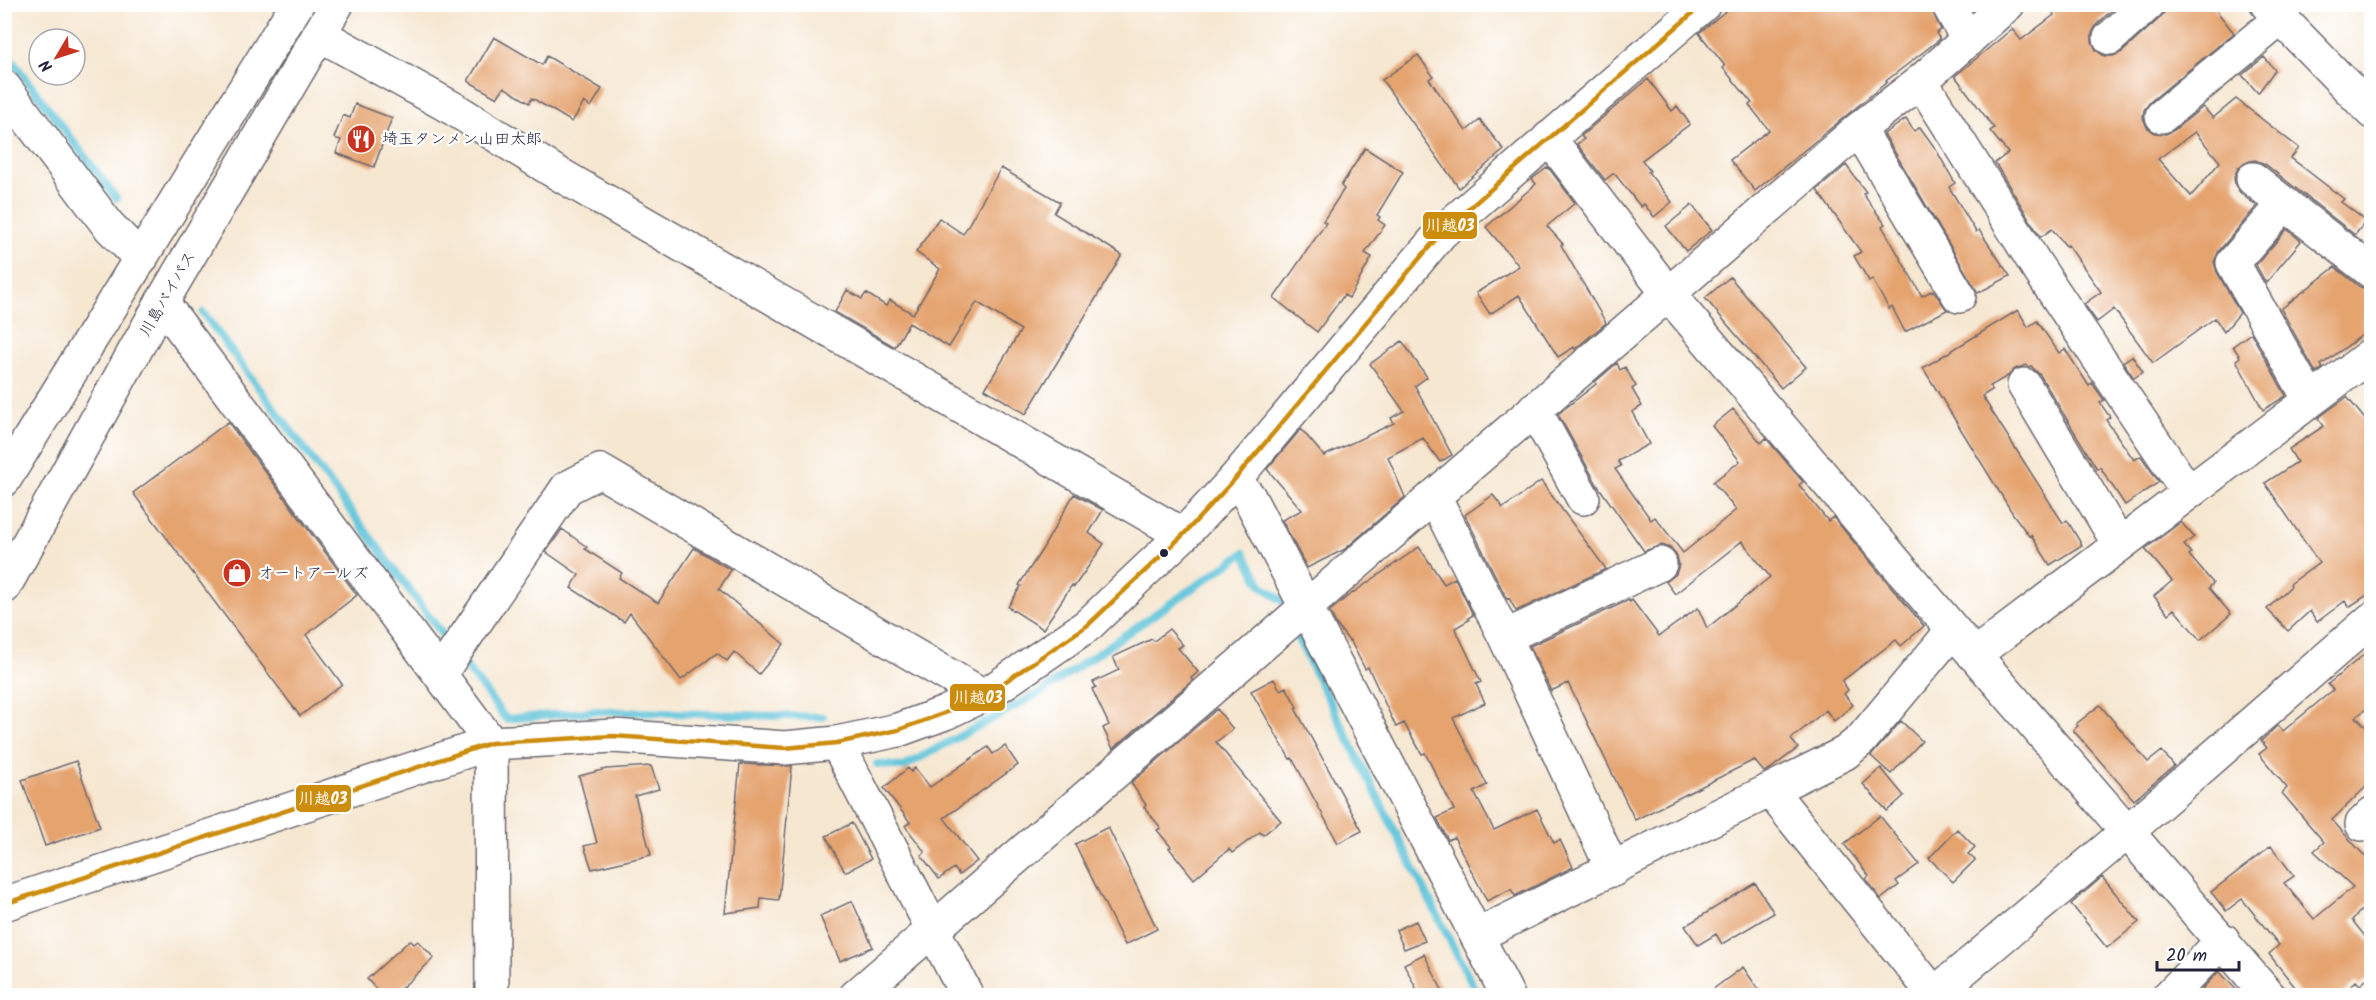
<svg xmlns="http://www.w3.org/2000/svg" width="2376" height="1000" viewBox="0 0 2376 1000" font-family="Kalam,'Klee One',sans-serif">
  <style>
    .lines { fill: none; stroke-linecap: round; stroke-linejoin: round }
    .stream { stroke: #5cc3d9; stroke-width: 8 }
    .building { fill: #e5a36e; fill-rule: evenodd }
    .minor-casing { stroke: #6c6770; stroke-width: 36 }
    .major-casing { stroke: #6c6770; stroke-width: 36 }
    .highway-casing { stroke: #6c6770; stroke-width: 36 }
    .minor { stroke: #fff; stroke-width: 33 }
    .major { stroke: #fff; stroke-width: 33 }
    .highway { stroke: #fff; stroke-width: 33 }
    .bus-1-casing { stroke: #fff; stroke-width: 9 }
    .bus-1 { stroke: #cc8c0c; stroke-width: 4.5 }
    .bus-dot { fill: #22223b; stroke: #fff; stroke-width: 2 }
    .labels { text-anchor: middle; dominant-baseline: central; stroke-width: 4.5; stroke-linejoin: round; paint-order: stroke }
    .poi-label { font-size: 16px; fill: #22223b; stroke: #fff; text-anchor: start }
    .street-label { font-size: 16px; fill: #22223b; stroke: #fff }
    .line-badge { stroke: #fff; stroke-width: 2 }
    .badge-label { font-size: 16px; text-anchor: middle; font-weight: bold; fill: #fff }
  </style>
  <rect width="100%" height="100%" fill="#fff"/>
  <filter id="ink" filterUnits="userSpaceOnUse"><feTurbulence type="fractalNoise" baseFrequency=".0167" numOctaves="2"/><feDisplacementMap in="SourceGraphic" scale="12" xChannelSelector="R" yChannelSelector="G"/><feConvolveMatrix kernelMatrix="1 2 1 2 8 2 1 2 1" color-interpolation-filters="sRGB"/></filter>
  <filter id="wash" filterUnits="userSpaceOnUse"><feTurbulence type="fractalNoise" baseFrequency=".008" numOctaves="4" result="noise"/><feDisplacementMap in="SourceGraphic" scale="24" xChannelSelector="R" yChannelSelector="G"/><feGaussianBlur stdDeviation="1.35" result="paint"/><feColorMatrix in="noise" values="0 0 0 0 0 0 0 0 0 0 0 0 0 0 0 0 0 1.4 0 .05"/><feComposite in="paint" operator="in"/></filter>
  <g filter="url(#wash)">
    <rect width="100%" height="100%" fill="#f6e7d1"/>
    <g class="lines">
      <path class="stream" d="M4 50 116 198
        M203 313 452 647
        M1292 627 1478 996
        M459 657 506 719 596 711 823 717
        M877 764 903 767 1043 691 1244 553 1262 586 1287 604 1289 612"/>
    </g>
    <g id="blocks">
      <path class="building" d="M1734 4H1929L1941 30 1936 33 1940 39 1886 81 1887 82 1755 191 1730 160 1769 130 1749 105 1752 103 1723 68 1725 66 1699 33Z
        M2049 4H2119L2097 24 2092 33V41L2096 50 2104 56H2113L2122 52 2160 18 2166 10V4H2211L2234 33 2150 102 2144 110 2143 118 2147 127 2155 133 2166 134 2174 130 2203 107 2213 118 2236 99 2299 148 2291 158 2344 199 2341 202 2366 221 2355 235 2265 164 2255 160 2245 162 2238 168 2234 177 2235 185 2241 194 2257 206 2219 251 2214 262 2217 272 2240 313 2224 332 2215 318 2153 363 2114 309 2097 322 2084 304 2101 292 2068 245 2066 246 2052 229 2041 237 2036 230 1995 163 2008 153 1990 131 1994 128 1955 76 2012 29 2021 40 2054 15ZM2195 132 2220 162 2191 196 2158 159Z
        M494 37 542 65 547 56 602 89 591 107 584 102 572 122 532 98 529 103 504 87 497 98 468 81Z
        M1418 55 1433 76 1429 79 1466 131 1480 120 1504 150 1459 188 1382 80Z
        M2264 57 2275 70 2258 93 2242 75Z
        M1648 79 1672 111 1677 106 1690 124 1642 160 1650 171 1648 172 1672 202 1654 217 1644 204 1641 207 1614 173 1605 180 1577 144 1584 139 1581 136Z
        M355 104 392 118 374 167 336 153 341 140 334 138 343 115 350 118Z
        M1906 119 1914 131 1920 127 1935 148 1955 183 1949 187 1976 232 1979 230 2010 276 1978 293 1884 134Z
        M1365 148 1403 172 1377 215 1380 217 1378 220 1385 225 1365 253 1372 257 1349 298 1344 295 1317 332 1274 298 1326 223 1323 221 1344 189 1341 186Z
        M1846 165 1866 192 1863 194 1885 224 1882 226 1922 296 1933 290 1947 310 1905 332 1892 307 1889 309 1872 279 1869 281 1854 256 1861 252 1817 190Z
        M1548 167 1575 203 1547 226 1563 244 1561 245 1606 323 1575 349 1574 347 1558 357 1519 295 1490 314 1476 293 1519 266 1486 227 1536 184 1532 179Z
        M1001 168 1060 202 1054 213 1122 255 1026 414 985 389 1021 330 977 302 949 347 909 323 895 347 835 312 847 290 862 299 866 293 886 306 890 300 913 314 940 269 916 252 939 218 963 234Z
        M1692 205 1712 230 1686 251 1666 226Z
        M2287 229 2301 241 2266 283 2256 265Z
        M2335 267 2360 287 2372 290V328L2321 365 2323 368 2316 373 2281 309Z
        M1730 277 1806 367 1781 388 1705 298Z
        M2018 310 2028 327 2037 321 2059 353 2065 349 2089 386 2092 383 2104 400 2100 403 2110 417 2106 420 2134 460 2141 456 2159 482 2125 505 2100 467 2097 469 2040 375 2031 366 2029 367 2027 365 2015 369 2008 376 1990 386 1992 390 1982 396 2063 523 2067 520 2082 545 2050 565 2031 535 2029 536 2013 514 1923 368Z
        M2251 333 2286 396 2263 410 2236 360 2240 357 2233 346Z
        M1402 341 1427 377 1415 386 1452 455 1440 462 1423 438 1388 457 1405 497 1345 549 1307 568 1282 520 1302 510 1267 469 1301 429 1324 456 1394 423 1391 418 1404 411 1370 364Z
        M2132 356 2143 372 2134 378 2123 362Z
        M1617 363 1620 370 1625 367 1636 386 1632 389 1642 406 1632 412 1649 444 1618 461 1621 466 1615 469 1651 520 1655 517 1683 553 1736 510 1713 482 1740 461 1712 426 1733 409 1761 443 1766 438 1803 482 1799 485 1828 521 1833 517 1924 626 1901 646 1896 640 1842 681 1848 690 1844 694 1853 705 1834 721 1826 710 1791 739 1798 748 1770 769 1764 772 1754 760 1635 820 1568 683 1551 691 1530 646 1629 600 1630 602 1632 600 1659 636 1698 608 1707 628 1770 577 1742 541 1675 594 1666 582 1676 574 1679 565 1677 556 1670 548 1662 545 1644 551 1598 486 1558 414 1596 384 1595 382Z
        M2347 397 2372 428V592L2349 607 2345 601 2317 622 2310 611 2288 631 2267 609 2291 586 2290 584 2319 563 2265 483 2297 462 2289 449 2324 426 2318 418Z
        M228 422 357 595 306 635 342 684 300 716 133 493Z
        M1541 481 1606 569 1516 611 1509 598 1507 599 1465 515 1493 495 1503 508Z
        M1074 494 1103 510 1089 533 1104 544 1074 587 1072 585 1043 629 1008 607 1021 586 1019 585 1043 548Z
        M2181 522 2194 537 2184 545 2191 553 2189 555 2213 583 2209 588 2231 614 2200 640 2174 609 2168 614 2154 596 2172 581 2145 549Z
        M562 529 587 547 585 549 622 573 619 578 658 603 694 548 731 570 719 589 784 644 759 674 734 652 727 661 717 653 681 680 630 613 624 622 571 588 579 575 546 552Z
        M1419 547 1444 584 1455 578 1473 615 1468 618 1469 620 1455 628 1481 682 1476 684 1485 703 1453 718 1487 785 1474 792 1494 830 1537 809 1554 843 1560 840 1573 867 1515 896 1511 889 1487 901 1454 837 1448 840 1437 818 1454 810 1425 753 1422 754 1404 723 1396 727 1368 667 1365 669 1350 640 1349 641 1336 624 1330 611 1347 597Z
        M1169 629 1183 645 1178 648 1198 672 1191 678 1193 680 1113 749 1103 728 1109 725 1092 689 1096 687 1093 682 1119 670 1113 657 1152 639 1154 641Z
        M2372 648V704L2356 717 2372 733V781L2332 820 2372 864V905L2369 902 2352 920 2372 945V975L2360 985 2356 981 2341 996H2302L2269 954 2279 945 2242 899 2226 911 2211 892 2271 846 2294 876 2284 883 2314 919 2353 887 2314 851 2324 842 2282 793 2287 788 2259 754 2267 748 2261 741 2278 725 2283 731 2333 690 2328 684Z
        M1274 679 1280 690 1286 687 1297 707 1295 708 1362 831 1338 843 1292 758 1290 759 1251 691Z
        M2100 705 2148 762 2162 751 2174 766 2134 800 2073 730 2078 726 2076 724Z
        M1217 709 1233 729 1216 742 1281 821 1263 835 1260 832 1232 853 1229 849 1194 879 1169 848 1171 847 1157 830 1161 828 1144 807 1146 805 1131 783Z
        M1901 721 1922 741 1891 774 1871 756Z
        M1005 746 1018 765 944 818 977 861 959 875 954 868 939 879 921 855 925 852 905 826 910 822 884 788 908 768 911 772 915 768 930 787 988 747 993 754Z
        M76 761 100 827 45 846 22 780Z
        M740 764 792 766 779 900 761 898 760 908 725 913Z
        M651 766 659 789 635 796 651 855 592 869 584 846 597 843 579 776 606 769Z
        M1881 768 1904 796 1887 811 1863 784Z
        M1880 816 1919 864 1896 881 1899 885 1881 899 1866 879 1869 876 1844 844Z
        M852 823 871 859 845 872 826 836Z
        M1108 827 1157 929 1125 945 1075 844Z
        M1957 829 1975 847 1968 854 1975 860 1953 882 1929 858Z
        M2102 877 2139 922 2107 948 2071 904Z
        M1755 883 1774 913 1722 944 1716 934 1698 945 1685 926Z
        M852 901 873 947 840 961 820 916Z
        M1416 921 1425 941 1404 949 1396 930Z
        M410 940 414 944 418 941 434 958 393 996H382L367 979Z
        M1424 954 1445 996H1420L1404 964Z
        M1743 967 1763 996H1704Z
        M2219 971 2242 996H2209L2202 989Z"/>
    </g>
  </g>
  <g filter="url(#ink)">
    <use href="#blocks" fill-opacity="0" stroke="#6c6770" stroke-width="1.5"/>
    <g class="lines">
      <g class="minor-casing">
        <path id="minor" d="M1948 4 1968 40
          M2267 4 2372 112
          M319 34 454 109 552 170 1183 535
          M2110 38 2148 4
          M1921 81 2036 265 2188 492
          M4 87 108 225 141 259
          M2162 116 2280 19
          M1859 129 1959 296
          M1549 138 1669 295 1953 630 2269 996
          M2253 179 2372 272
          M2284 204 2233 263 2310 400
          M162 302 491 743 492 996
          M2024 385 2119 544
          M1534 409 1583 498
          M1234 480 1249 497 1508 996
          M1434 496 1505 637 1613 870
          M1505 637 1660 564
          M1974 655 2372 354
          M440 674 567 488 600 471 982 695
          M837 743 967 996
          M1770 790 1934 994
          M2362 824 2372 814
          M1478 935 1845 753 1861 740 1953 630
          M856 996 1859 129 1921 81 2008 4
          M1932 996 2127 832 2372 619
          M2169 996 2223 940"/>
      </g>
      <g class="major-casing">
        <path id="major" d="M4 904 491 743 613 736 785 748 837 743 898 730 945 713 993 690 1088 625 1183 535 1234 480 1441 233 1704 4"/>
      </g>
      <g class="highway-casing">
        <path id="highway" d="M4 480 297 4
          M4 587 162 302 337 4"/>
      </g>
      <use href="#minor" class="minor"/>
      <use href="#major" class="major"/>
      <use href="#highway" class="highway"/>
      <g class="bus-1-casing">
        <path id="bus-1" d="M4 904 491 743 613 736 785 748 837 743 898 730 945 713 993 690 1088 625 1183 535 1234 480 1441 233 1703 4"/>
      </g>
      <use href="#bus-1" class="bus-1"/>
    </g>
  </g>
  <defs>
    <g id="restaurant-disc" transform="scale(1.5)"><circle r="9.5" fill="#c8321e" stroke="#fff"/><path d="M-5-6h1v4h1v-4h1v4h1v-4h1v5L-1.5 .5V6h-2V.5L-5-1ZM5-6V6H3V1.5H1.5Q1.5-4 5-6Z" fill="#fff"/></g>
    <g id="shop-disc" transform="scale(1.5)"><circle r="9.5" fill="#c8321e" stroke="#fff"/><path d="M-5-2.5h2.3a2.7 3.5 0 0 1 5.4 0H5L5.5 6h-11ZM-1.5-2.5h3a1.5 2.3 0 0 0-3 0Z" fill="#fff"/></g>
  </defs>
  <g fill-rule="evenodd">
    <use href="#restaurant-disc" x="361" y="139"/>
    <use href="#shop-disc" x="237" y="573"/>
  </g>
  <circle class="bus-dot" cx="1164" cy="553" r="5"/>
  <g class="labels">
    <g class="poi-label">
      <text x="382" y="139">埼玉タンメン山田太郎</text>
      <text x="258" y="573">オートアールズ</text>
    </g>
    <g class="street-label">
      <text transform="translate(168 294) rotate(-60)">川島バイパス</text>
    </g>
  </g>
  <g class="line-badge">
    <rect x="1422" y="211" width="56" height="29" rx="6" fill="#cc8c0c"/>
    <rect x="949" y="683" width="57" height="29" rx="6" fill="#cc8c0c"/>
    <rect x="295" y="784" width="57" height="29" rx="6" fill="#cc8c0c"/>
  </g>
  <g class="badge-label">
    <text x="1450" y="231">川越03</text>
    <text x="978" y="703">川越03</text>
    <text x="323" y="804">川越03</text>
  </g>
  <rect width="2376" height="1000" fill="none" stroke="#fff" stroke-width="24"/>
  <g transform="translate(57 57) rotate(231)"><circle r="28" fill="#ffffff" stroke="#a7a7b1" stroke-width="1.5"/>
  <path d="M0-4.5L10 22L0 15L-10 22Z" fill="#c8321e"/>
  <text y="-9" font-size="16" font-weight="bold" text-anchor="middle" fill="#22223b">N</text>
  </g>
  <path d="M2157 961v9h82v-9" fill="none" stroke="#22223b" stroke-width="3"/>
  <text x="2166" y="961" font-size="18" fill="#22223b" stroke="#ffffff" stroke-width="4.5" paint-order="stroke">20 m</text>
</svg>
